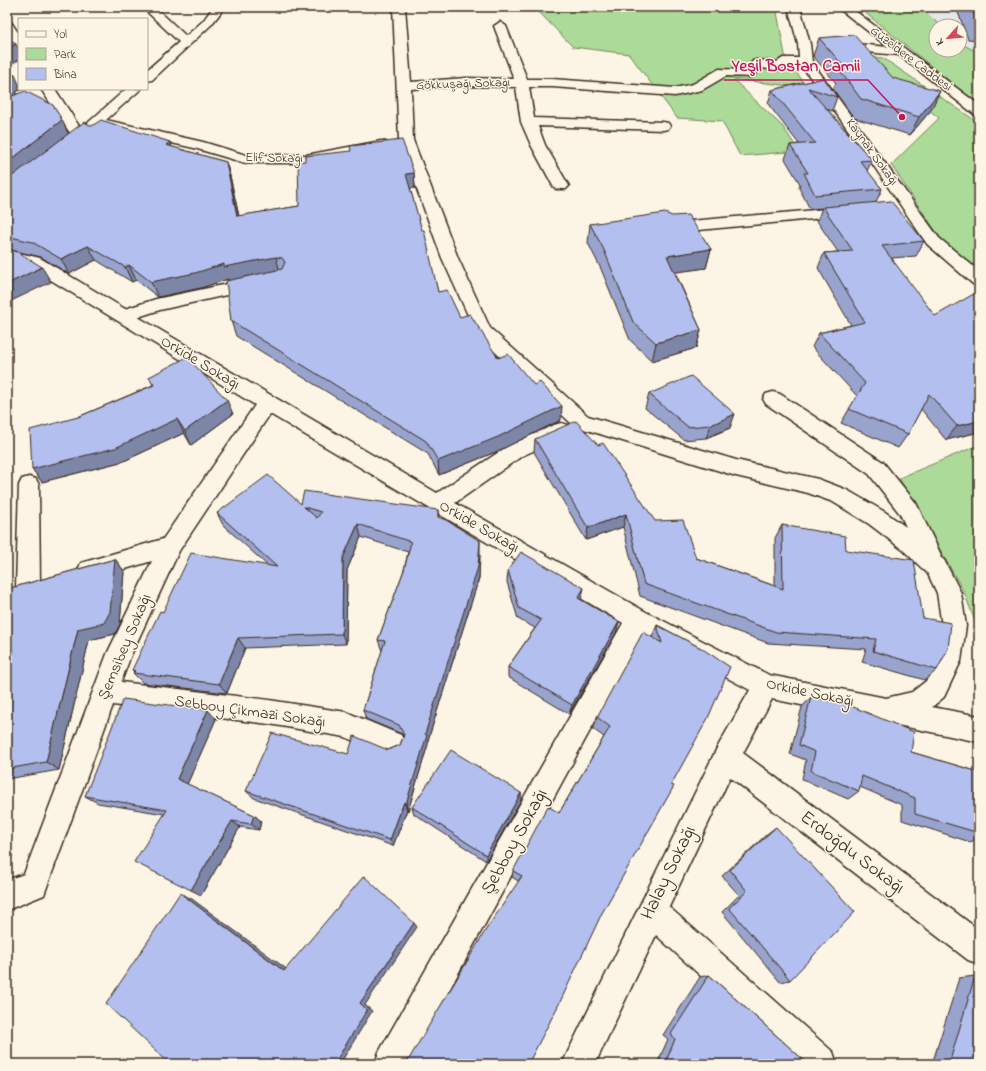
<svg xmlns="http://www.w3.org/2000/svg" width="986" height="1071" viewBox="0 0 986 1071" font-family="'Indie Flower',sans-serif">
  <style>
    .built { fill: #e6e5e8 }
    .green { fill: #acda98; stroke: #74825b }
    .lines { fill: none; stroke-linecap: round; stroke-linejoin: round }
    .minor-casing { stroke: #3b2a1e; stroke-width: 3 }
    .minor { fill: #fcf5e5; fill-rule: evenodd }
    .wall { fill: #99a4ce; stroke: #3b2a1e }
    .shaded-wall { fill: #7d86a7; stroke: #3b2a1e }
    .building { fill: #b2bfef; stroke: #3b2a1e; fill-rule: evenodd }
    .labels { text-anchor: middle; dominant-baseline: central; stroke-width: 3; stroke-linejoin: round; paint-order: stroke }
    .far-street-label { font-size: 13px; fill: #3b2a1e; stroke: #fcf5e5 }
    .street-label { font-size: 16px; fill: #3b2a1e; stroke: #fcf5e5 }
    .near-street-label { font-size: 19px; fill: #3b2a1e; stroke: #fcf5e5 }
    .leader { fill: none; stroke: #c2185b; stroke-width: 1.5 }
    .callout-dot { fill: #c2185b; stroke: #fcf5e5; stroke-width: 1.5 }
    .callout-label { font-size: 17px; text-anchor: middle; font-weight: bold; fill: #c2185b; stroke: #fcf5e5; stroke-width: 3; stroke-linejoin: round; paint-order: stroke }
  </style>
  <rect width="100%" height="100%" fill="#fcf5e5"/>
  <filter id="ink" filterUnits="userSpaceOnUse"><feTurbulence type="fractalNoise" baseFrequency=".025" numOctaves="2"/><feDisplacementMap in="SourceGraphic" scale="8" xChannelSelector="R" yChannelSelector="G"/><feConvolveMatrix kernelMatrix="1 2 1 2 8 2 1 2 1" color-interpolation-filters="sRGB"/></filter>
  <g filter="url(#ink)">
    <path class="built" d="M921 7H940L979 14V53L960 43V26H940Z"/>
    <path class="green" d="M534 7H776L785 55 807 88 733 79 783 127 799 151 740 156 722 121 677 118 629 54 573 47Z
      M858 7H921L940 26H936V50H960V43L979 53V105Z
      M863 56 883 58 979 123V271L941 239 891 165 939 118Z
      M979 445V632L964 592 899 478Z"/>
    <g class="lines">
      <g class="minor-casing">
        <path id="minor" d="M142 7H155L186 36 203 21 213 7H225L211 25 152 80 147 81V70L179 42Z
          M393 7H405L411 82 466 78 514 79 494 26 500 22 506 26 527 79H552L675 88 693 84 719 69 745 70 753 61 757 60 777 62 783 58H799L798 44 788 7H800L810 44 812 62 939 238 979 271V285L973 284 927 244 867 156 802 66H787L780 70 760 68 753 77 726 76 702 90 675 96 552 87H529L534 118 663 122 668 123 670 126 668 129 663 130 538 126 545 145 569 186 566 189H556L553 186 531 145 521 122 516 87 466 86 411 89 413 140 458 258 490 328 588 416 736 460 818 479 847 490 885 512 906 527 900 514 869 474 766 404 763 399 766 394 773 392 780 394 883 462 916 503 941 555 940 557 944 560 961 593 966 626 961 661 944 697 932 707 979 716V742L772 699 743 753 979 930V964L968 960 730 777 669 907 833 1052 837 1064H797L656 935 595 1064H562L717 748 750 690 643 633 409 1064H375L379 1052 623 623 270 414 179 551 131 655 121 682 269 700 346 712 401 735 405 744 401 753 392 757 345 737 269 724 113 705 44 895 7 910V880L24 874 107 654 152 561 89 580 81 577 78 570 81 563 163 539 255 405 28 266 7 260V250L40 258 125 309 156 299 256 278 262 279 264 283 262 287 160 310 138 317 437 493 508 446 554 425 561 423 568 425 571 430 568 435 522 456 455 503 646 612 769 675 886 698 912 692 926 681 937 660 942 626 937 593 928 574 903 550 869 524 833 502 808 493 736 476 574 426 477 335 442 258 399 140Z
          M837 7H850L979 105V115L974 114 899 55 832 49 830 46 832 43 836 42 888 47Z
          M7 20 11 22 19 34V48L15 47 7 34Z
          M41 89H55L81 129 126 89H141L106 120 203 142 246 155H306L381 141 386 142 388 145 386 148 381 149 306 163H245L194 148 99 127 93 132H83L86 136 84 139H74Z
          M849 207 854 209 857 212 854 215 668 233 662 231 660 228 662 225 668 223Z
          M29 477 36 479 39 485 40 587 36 594 28 597 20 594 16 587 19 485 22 479Z"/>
      </g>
      <use href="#minor" class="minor"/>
    </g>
    <path class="wall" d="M956 7H979V40L968 39Z
      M819 38 893 78 931 110 910 135 854 118 833 89 836 83 813 56Z
      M7 72 19 84 22 89 16 92 17 94 68 134 92 126 170 142 172 147 226 162 230 176 239 216 299 206 414 173 415 188H410L438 292 460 317 498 358 561 420 498 451 439 475 428 454 236 336 231 321 228 279 201 288 158 297 136 280 132 282 96 260 69 274 41 257 7 249Z
      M824 78 837 97 832 111 827 109 872 160 867 171 882 189 876 202 924 241 916 256 892 258 979 432 946 440 921 409 908 434 898 448 841 423 857 396 812 347 819 333 851 325 818 268 824 253 838 252 817 221 822 208 810 209 799 188 800 184 785 159 790 145 799 144 768 104 772 90Z
      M590 224 711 249 706 268 675 272 701 330 696 348 652 361 630 340 601 269 588 243Z
      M149 377 233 414 191 445 184 433 124 461 42 482 32 469 78 417 153 385Z
      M649 394 730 428 706 438 684 440 645 408Z
      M535 439 655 521 696 558 775 586V538L782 525 846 550 923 618 937 670 925 680 862 662 866 649 768 643 640 596 623 527 586 540 534 452Z
      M301 504 438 510 439 517 480 554 479 578 428 740V744L408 811 407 810 393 846 254 798 246 791 348 754 388 750 400 745 403 737 402 734 366 719 363 710 382 651 378 640 404 570 408 552 361 537 347 570 346 644 245 648 227 693 143 683 133 673 134 672 132 670 268 566 223 525 217 513Z
      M115 559 124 571 120 624 115 634 89 640 59 770 7 779V589Z
      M508 570 581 600 616 633 569 714 508 677V667L535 628 518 619 507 582Z
      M657 625 701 648 518 881 512 877 513 871 559 813 604 737 593 729 597 717 652 637Z
      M811 697 911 752 979 772V838L970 842 902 820V805L860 787 859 791 848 799 802 779 806 760 790 754 802 707Z
      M216 719 187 784 254 815 261 821 259 830 240 827 201 895 164 814 98 803 85 796Z
      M521 793V800L486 861 414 814 412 807Z
      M776 827 790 980 780 982 722 912 739 895 722 876 768 833Z
      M709 975 808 1064H657L668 1039 663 1035 700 977Z
      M975 976 979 1064H932L959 978Z"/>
    <path class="shaded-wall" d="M16 44 19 50V60L7 66V48Z
      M15 75 19 84V89H22L16 92 19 98 7 105V79Z
      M940 91 931 110 910 135 919 117Z
      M62 120 69 135 7 184V163Z
      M170 142 175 157 166 145Z
      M226 162 230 176 242 231 237 216Z
      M414 173 415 188 407 189 406 174Z
      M88 246 96 260 69 274 61 259Z
      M711 249 706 268 663 274 667 256Z
      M276 257 280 272 229 282 228 279 201 288 158 297 151 282 224 264Z
      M129 265 136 280 132 282 125 267Z
      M42 267 51 282 7 303V284Z
      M701 330 696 348 652 361 656 343Z
      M7 390 9 394 7 395Z
      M227 400 233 414 191 445 185 431Z
      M562 406 561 420 498 451 439 475 438 461Z
      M735 414 730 428 706 438 711 425Z
      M177 419 184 433 124 461 42 482 32 469Z
      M979 421V432L946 440 957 426Z
      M626 514 623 527 586 540 588 528Z
      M358 524 361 537 347 570 346 644 342 634 343 558Z
      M480 541V554L479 578 428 740V744L408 811 406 804 425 734Z
      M115 559 124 571 120 624 115 634 89 640 59 770 46 762 78 629Z
      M584 588 581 600 578 598Z
      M619 622 616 633 569 714 572 705Z
      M238 638 245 648 227 693 219 684Z
      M208 710 216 719 186 787 177 779Z
      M521 793V800L486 861V855Z
      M404 802 407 810 393 846 390 840Z
      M254 815 261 821 259 830 251 824Z
      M232 821 240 827 201 895 191 890Z
      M180 893 192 899 292 973 284 971Z
      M414 923 417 927 365 1005 372 1011 340 1064H334L360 1003Z"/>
    <path class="building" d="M971 7H979V21H977Z
      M854 35 893 78 940 91 919 117 861 99 840 71 846 69 819 38Z
      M7 38 16 44 7 48Z
      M7 72 15 75 7 79Z
      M824 78 837 97 808 88 872 160 860 161 882 189 815 195 804 173H808L790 145 815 143 772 90Z
      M7 81 12 84 7 87Z
      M25 91 53 105 62 120 7 163V98Z
      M101 120 170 142 166 145 226 162 237 216 299 206 298 161H305V156L351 151 350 146 402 140 414 173 406 174 422 230H424L438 292 447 290 460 317 470 314 498 358 508 354 534 385 540 382 562 406 498 437 438 461 426 441 231 321 226 281 282 269 285 262 282 258 276 257 224 267V264L195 273 151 282 129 265 125 267 88 246 61 259 32 242 7 236V180L84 122 92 126Z
      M891 201 924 241 882 246 935 316 979 291V421L957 426 929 394 908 434 849 409 865 383 819 333 865 322 824 253 853 251 823 207Z
      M665 213 672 216 688 215 711 249 667 256 701 330 656 343 633 322 604 250 590 224Z
      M7 249 18 252 42 267 7 284Z
      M187 357 227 400 185 431 177 419 115 448 32 469 30 430 78 417 154 385 149 377Z
      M691 376 735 414 711 425 688 427 649 394Z
      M576 421 598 445 603 443 655 521 683 520 696 558 783 589 782 525 845 536 846 550 914 560 923 618 951 623 948 649 937 670 873 651 876 639 776 632 644 584 626 514 588 528 535 439Z
      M268 475 301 504 304 491 438 510V517L446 520 480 541 478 567 425 734 427 735 406 804 404 802 390 840 246 791 272 733 348 754 354 736 388 750 400 745 404 735 399 725 363 710 385 641 378 640 404 570 411 542 358 524 343 558 342 634 238 638 219 684 133 673 135 671 132 670 160 611 163 612 191 553 277 567 217 513ZM304 507 321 512 317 518Z
      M521 552 584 588 578 598 619 622 572 705 508 667 541 620 519 608 508 570Z
      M115 559 110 612 104 623 78 629 46 762 7 769V589Z
      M657 625 701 648 730 667 708 718 671 785 674 786 602 913 560 1002 528 1064H406L487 928 522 876 513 871 548 806 559 813 610 727 597 717 643 632 662 643Z
      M811 697 846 704 914 732 911 752 979 772V833L915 814V798L862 776 859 791 811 771 815 752 799 745Z
      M123 699 208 710 177 779 254 815 251 824 232 821 191 890 134 862 167 810 85 796Z
      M451 750 521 793 486 855 412 807Z
      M776 827 855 912 790 980 729 908 747 891 730 870Z
      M364 876 414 923 360 1003 367 1010 334 1064H170L106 1004 180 893 284 971Z
      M709 975 808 1064H665L675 1039 671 1034Z
      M975 976 979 978V1064H949Z"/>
  </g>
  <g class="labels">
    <g class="far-street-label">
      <text transform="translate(911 59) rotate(37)">Güzeldere Caddesi</text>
      <text transform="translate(463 84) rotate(-2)">Gökkuşağı Sokağı</text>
      <text transform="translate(872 152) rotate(54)">Kaynak Sokağı</text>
      <text transform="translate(274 158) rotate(1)">Elif Sokağı</text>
    </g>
    <g class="street-label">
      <text transform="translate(200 363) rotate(31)">Orkide Sokağı</text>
      <text transform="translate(479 527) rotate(30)">Orkide Sokağı</text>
      <text transform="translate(125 647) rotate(-67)">Şemsibey Sokağı</text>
      <text transform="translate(810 693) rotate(12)">Orkide Sokağı</text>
      <text transform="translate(250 712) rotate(8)">Sebboy Çikmazi Sokağı</text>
    </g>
    <g class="near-street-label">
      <text transform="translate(515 842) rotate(-61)">Şebboy Sokağı</text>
      <text transform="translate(852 853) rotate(37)">Erdoğdu Sokağı</text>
      <text transform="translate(669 873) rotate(-64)">Halay Sokağı</text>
    </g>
  </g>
  <path class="leader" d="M902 117L868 80H724"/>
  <circle class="callout-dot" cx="902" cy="117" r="4"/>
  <g class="callout-label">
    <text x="796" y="71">Yeşil Bostan Camii</text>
  </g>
  <rect width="986" height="1071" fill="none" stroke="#fcf5e5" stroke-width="24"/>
  <rect x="12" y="12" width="962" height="1047" fill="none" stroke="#3b2a1e" stroke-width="1.5" filter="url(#ink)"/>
  <rect x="18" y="18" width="130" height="72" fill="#fcf5e5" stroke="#afa495"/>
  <rect x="26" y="31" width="20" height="6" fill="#fcf5e5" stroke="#afa495"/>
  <text x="54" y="38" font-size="12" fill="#3b2a1e">Yol</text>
  <rect x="26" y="48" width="20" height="12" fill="#acda98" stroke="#afa495"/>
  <text x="54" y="58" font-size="12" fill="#3b2a1e">Park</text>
  <rect x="26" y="68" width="20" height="12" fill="#b2bfef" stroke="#afa495"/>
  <text x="54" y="78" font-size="12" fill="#3b2a1e">Bina</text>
  <g transform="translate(948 38) rotate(243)"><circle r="19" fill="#fcf5e5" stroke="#afa495"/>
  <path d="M0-3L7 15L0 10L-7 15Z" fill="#d1495b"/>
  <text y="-6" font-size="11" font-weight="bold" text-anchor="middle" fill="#3b2a1e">K</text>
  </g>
</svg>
